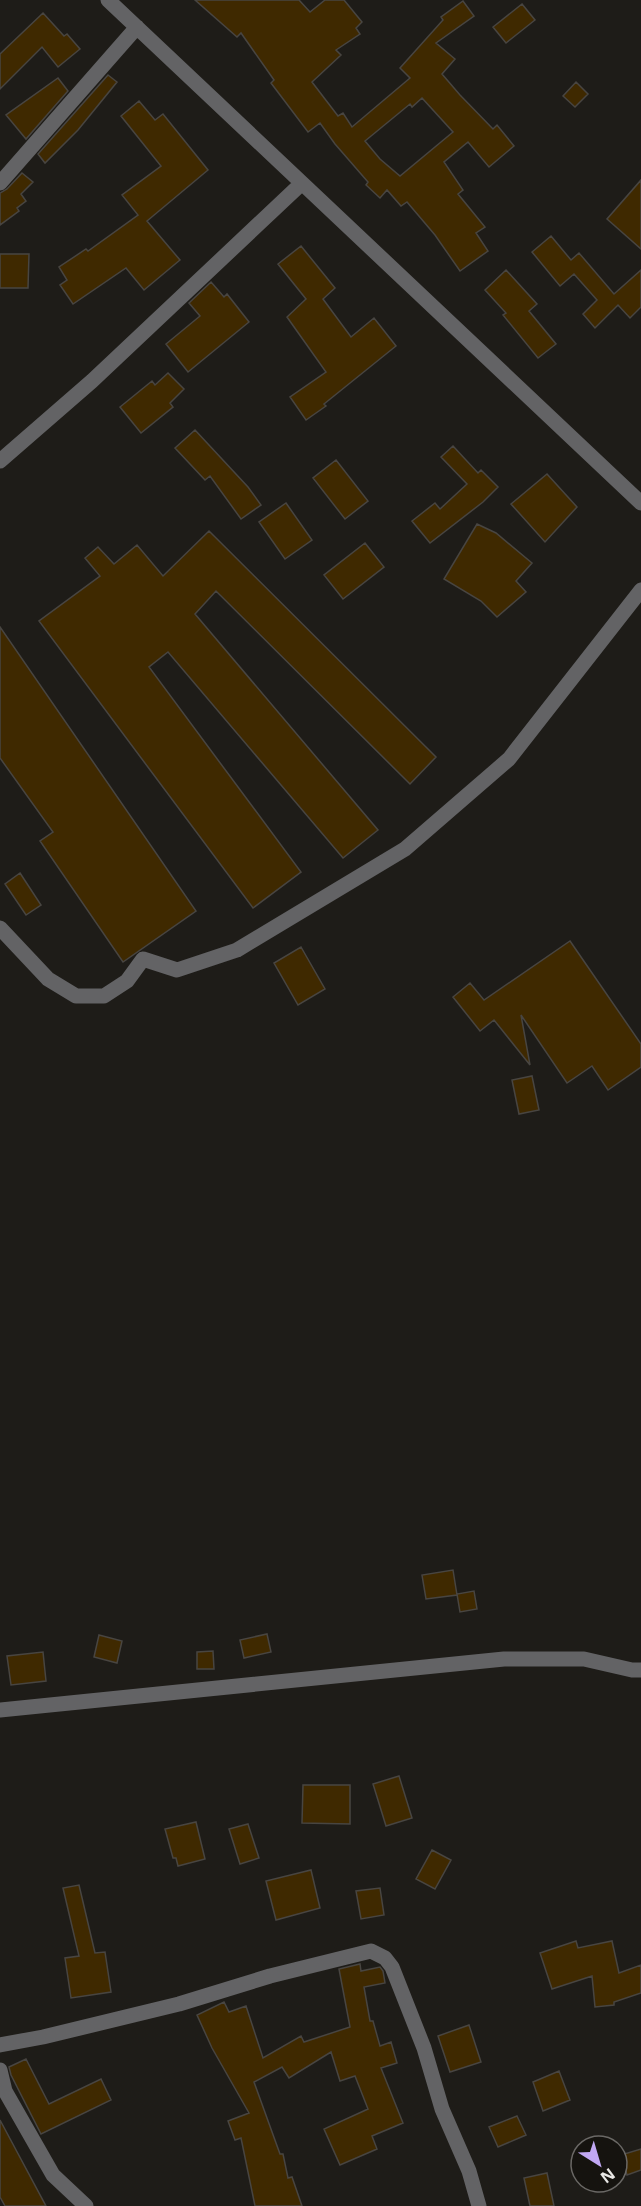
<svg xmlns="http://www.w3.org/2000/svg" width="641" height="2206" viewBox="0 0 641 2206" font-family="'Noto Sans',sans-serif">
  <style>
    .building { fill: #3f2900; stroke: #484541; stroke-width: 1.5; fill-rule: evenodd }
    .lines { fill: none; stroke-linecap: round; stroke-linejoin: round }
    .minor { stroke: #636365; stroke-width: 15 }
  </style>
  <rect width="100%" height="100%" fill="#1e1c18"/>
  <path class="building" d="M195 0H299L310 12 325 0H344L362 22 356 28 360 34 336 50 341 55 312 82 338 116 343 113 352 127 410 78 400 68 443 20 441 17 463 1 474 16 436 43 455 59 442 74 460 95 493 129 497 125 514 146 489 167 468 142 444 162 463 190 458 194 485 227 476 233 488 251 460 271 435 235 407 202 401 206 387 190 380 198 366 185 368 182 335 144 320 123 308 132 271 83 274 80 241 33 237 37ZM422 98 453 132 400 176 380 159 365 141 410 104 412 107Z
    M522 4 535 20 506 43 493 27Z
    M43 13 64 36 67 34 80 49 58 67 42 47 0 89V54Z
    M108 75 117 82 78 130 45 163 38 154Z
    M58 78 68 91 26 139 6 115Z
    M576 82 588 94 575 107 563 96Z
    M139 101 155 120 163 114 208 170 147 221 180 260 144 290 126 268 73 304 60 285 67 280 59 267 86 249 88 251 138 215 122 195 161 166 121 116Z
    M22 173 33 182 21 194 26 201 17 208 19 211 0 225V193L7 189Z
    M641 180V249L607 219Z
    M551 236 571 260 579 253 614 294 641 270V307L630 318 618 305 595 328 583 314 597 300 574 274 560 286 532 252Z
    M301 246 335 288 323 299 351 337 374 318 396 346 324 404 326 406 306 420 290 397 326 372 287 317 306 299 278 264Z
    M0 254H29L28 288H0Z
    M506 270 537 304 529 311 556 344 538 358 503 315 506 313 485 290Z
    M211 282 224 297 227 294 249 322 188 372 166 344 200 316 189 303Z
    M168 373 184 389 170 403 173 407 141 433 120 407 152 381 155 385Z
    M195 430 248 487 261 505 241 519 210 476 205 480 175 448Z
    M453 446 478 473 481 470 498 487 483 502 430 543 412 521 435 503 440 509 467 484 441 457Z
    M336 460 368 501 345 519 313 478Z
    M547 474 577 507 545 542 511 504Z
    M286 503 312 540 285 559 259 522Z
    M477 524 496 533 532 563 516 581 526 592 497 617 481 601 444 579Z
    M209 531 436 757 410 784 216 591 195 614 378 830 343 858 168 652 149 667 301 872 253 908 39 621 100 576 85 558 98 547 114 564 137 545 163 576Z
    M365 543 384 567 343 599 324 575Z
    M0 627 196 911 123 962 40 841 53 832 0 758Z
    M20 873 41 905 26 915 5 884Z
    M570 941 641 1044V1067L608 1090 592 1066 567 1083 521 1015 530 1065 494 1020 480 1031 453 997 470 983 484 1000Z
    M301 947 325 989 298 1005 274 963Z
    M532 1076 539 1110 519 1114 512 1080Z
    M453 1570 457 1595 426 1599 422 1575Z
    M474 1591 477 1609 460 1612 457 1594Z
    M267 1634 271 1652 244 1658 240 1640Z
    M99 1635 122 1641 117 1663 94 1657Z
    M213 1651 214 1669H197V1652Z
    M43 1652 46 1681 11 1685 7 1656Z
    M399 1776 412 1818 386 1826 373 1784Z
    M303 1785H350V1824L302 1823Z
    M196 1822 205 1859 178 1866 176 1858H173L165 1829Z
    M248 1824 259 1858 240 1864 229 1829Z
    M432 1850 451 1860 435 1889 416 1879Z
    M311 1870 320 1908 276 1920 266 1881Z
    M79 1885 95 1953 105 1952 111 1992 71 1998 65 1958 79 1956 63 1888Z
    M380 1888 384 1915 361 1919 356 1891Z
    M576 1941 578 1948 612 1941 619 1973 641 1965V1993L614 2002V2005L595 2007 592 1976 552 1989 540 1953Z
    M360 1964 361 1971 380 1967 383 1971 385 1983 364 1987 370 2021H373L380 2046 391 2042 397 2063 381 2068 403 2123 372 2136 377 2149 340 2165 324 2129 368 2109 355 2076 340 2081 331 2052 289 2078 282 2067 254 2082 280 2154H283L288 2178 292 2177 302 2206H255L241 2138 235 2140 228 2121 249 2113 212 2048 197 2015 224 2002 229 2012 246 2006 263 2058 301 2036 304 2042 350 2027 339 1969Z
    M469 2025 481 2062 450 2072 438 2036Z
    M26 2059 49 2104 101 2079 111 2100 41 2134 11 2075 9 2067Z
    M559 2071 570 2100 543 2111 533 2082Z
    M517 2116 526 2135 498 2147 489 2127Z
    M0 2120 46 2206H5L0 2197Z
    M641 2149V2170L627 2175 621 2155Z
    M547 2173 554 2206H530L524 2178Z"/>
  <g class="lines">
    <path class="minor" d="M108 0 641 503
      M0 183 137 27
      M0 461 92 381 301 184
      M0 928 48 979 76 996H104L127 981 143 959 177 970 237 950 405 849 509 759 641 590
      M0 1710 504 1659H584L632 1670H641
      M0 2045 43 2037 179 2004 270 1976 371 1951 385 1958 392 1967 424 2048 442 2109 469 2171 479 2206
      M0 2070 5 2091 53 2175 86 2206"/>
  </g>
  <g transform="translate(599 2164) rotate(143)"><circle r="28" fill="#15130f" stroke="#6a6865" stroke-width="1.5"/>
  <path d="M0-4.5L10 22L0 15L-10 22Z" fill="#c1a8f3"/>
  <text y="-9" font-size="16" font-weight="bold" text-anchor="middle" fill="#e9e8e5">N</text>
  </g>
</svg>
